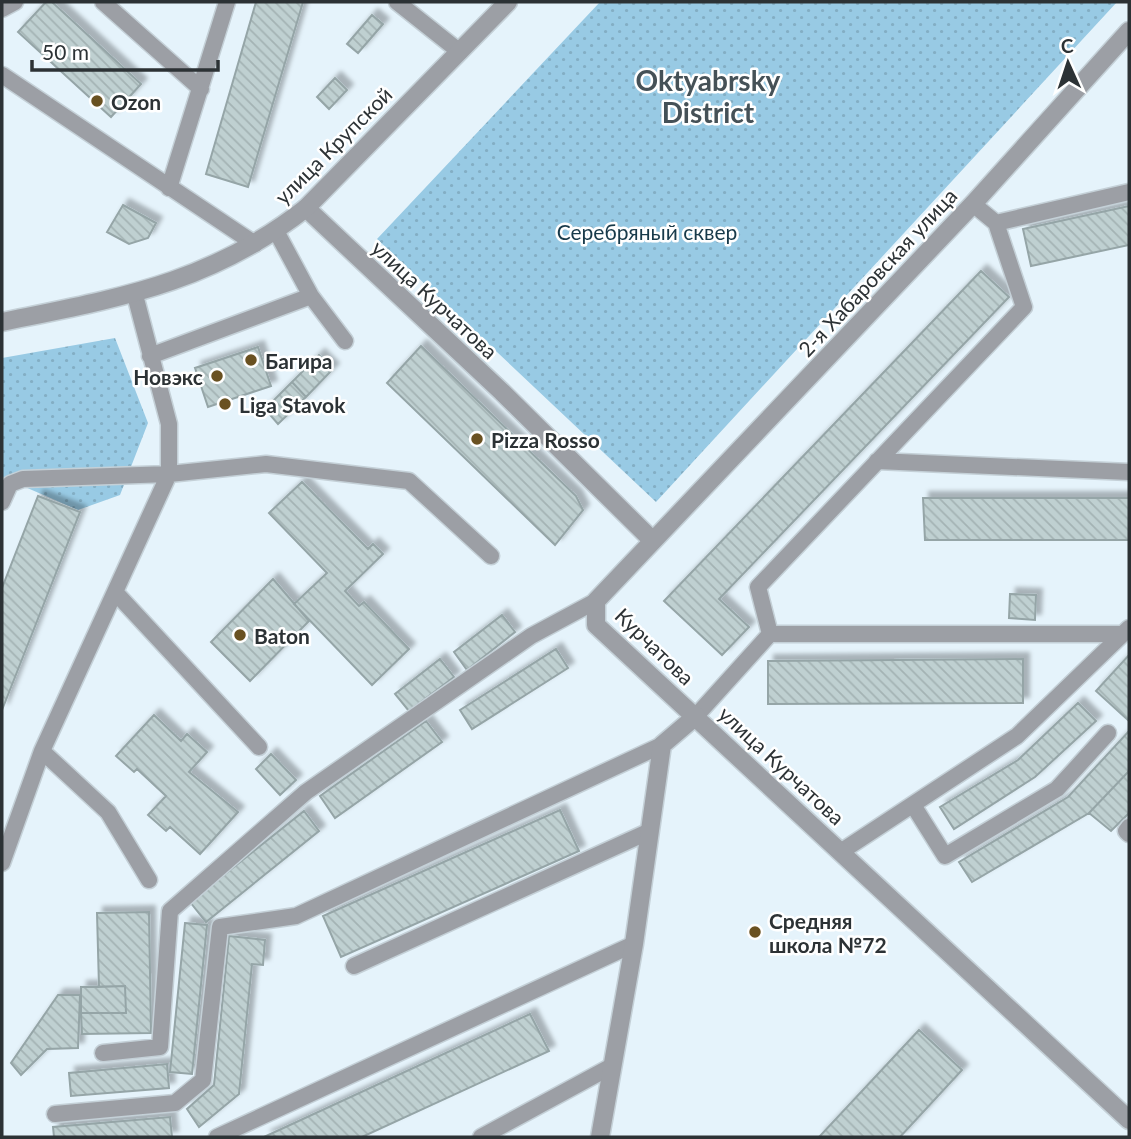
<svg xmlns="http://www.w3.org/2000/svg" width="1131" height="1139" viewBox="0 0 1131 1139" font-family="Lato,sans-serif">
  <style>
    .grass { fill: url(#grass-dots) }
    .building { fill: url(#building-back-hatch); stroke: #95a5a7; stroke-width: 2; filter: url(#shadow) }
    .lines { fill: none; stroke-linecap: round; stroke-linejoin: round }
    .service-casing { stroke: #c4d0d7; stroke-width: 19 }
    .minor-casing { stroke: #c4d0d7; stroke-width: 21 }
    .tertiary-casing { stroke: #c4d0d7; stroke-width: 21 }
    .service { stroke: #9c9fa5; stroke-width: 16 }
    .minor { stroke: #9c9fa5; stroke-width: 18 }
    .tertiary { stroke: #9c9fa5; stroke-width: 18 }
    .poi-dot { fill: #695121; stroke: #fff; stroke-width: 2.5 }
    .labels { text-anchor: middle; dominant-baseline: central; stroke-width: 5; stroke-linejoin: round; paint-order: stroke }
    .poi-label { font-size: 21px; font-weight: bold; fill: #2c3235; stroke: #fff; text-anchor: start }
    .street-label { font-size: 21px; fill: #2c3235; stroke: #fff }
    .park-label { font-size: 21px; fill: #183a4a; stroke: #fff }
    .district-label { font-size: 28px; font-weight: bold; fill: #455157; stroke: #fff }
  </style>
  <defs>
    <pattern id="grass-dots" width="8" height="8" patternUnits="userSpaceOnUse" patternTransform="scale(1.75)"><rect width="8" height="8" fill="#98cae4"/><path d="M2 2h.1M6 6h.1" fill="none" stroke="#83aec4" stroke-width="1.8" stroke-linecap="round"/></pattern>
    <pattern id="building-back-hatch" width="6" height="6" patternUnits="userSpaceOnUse" patternTransform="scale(1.75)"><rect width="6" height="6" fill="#bfd0d1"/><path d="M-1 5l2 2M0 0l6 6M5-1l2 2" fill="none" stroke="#a4b3b4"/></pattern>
    <filter id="shadow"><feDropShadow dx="6" dy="-6" stdDeviation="2" flood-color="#0004"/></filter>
  </defs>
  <rect width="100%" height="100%" fill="#e5f3fb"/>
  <path class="grass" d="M600 2H1117L656 502 377 239Z
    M115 338 148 423 120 495 78 510 2 477V358Z"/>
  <path class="building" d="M46 2H52L141 84 111 117 18 32Z
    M256 2H303L248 187 206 174Z
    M372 15 383 24 358 53 347 44Z
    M335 78 347 90 329 109 317 97Z
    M123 205 156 223 148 238 129 244 107 232Z
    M1129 206V245L1031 266 1023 229Z
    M981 271 1009 297 719 599 749 627 722 655 664 601Z
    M421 346 576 496 583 510 555 545 387 383Z
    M258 347 271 386 208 407 195 368Z
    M319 355 333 369 306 397 292 382Z
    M292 382 306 397 278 424 265 409Z
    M302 482 368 549 373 544 383 554 345 591 359 606 364 602 409 649 372 685 294 604 327 573 269 513Z
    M38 496 80 512 2 710V588Z
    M923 498H1129V540H925Z
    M273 579 309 621 250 681 211 642Z
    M1010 594 1036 595 1035 620 1009 618Z
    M502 615 515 632 467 670 454 652Z
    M556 649 568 668 472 729 460 710Z
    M1129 655V721L1096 691Z
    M440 659 454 677 409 711 395 694Z
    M1023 659V703L768 704V661Z
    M1078 703 1096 721 1035 777 954 829 940 807 1018 760Z
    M154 715 181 741 187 734 207 752 189 772 238 812 200 854 170 827 166 831 148 815 166 796 137 769 134 772 116 756Z
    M426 721 442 742 335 818 320 796Z
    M1129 731V771L1089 813 972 882 959 862 1068 797Z
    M271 754 296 780 280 795 256 769Z
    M1129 771V813L1111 831 1089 813Z
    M560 810 579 851 341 957 323 916Z
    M304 811 319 831 206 922 190 902Z
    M149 912 151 1033 82 1034 81 1013H126L125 986 99 987 97 913Z
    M185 923 207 925 192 1074 170 1072Z
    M229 936 265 940 263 965 252 964 239 1094 199 1127 187 1109 214 1085Z
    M125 986 126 1013H81V987Z
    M58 995H80L78 1048 47 1049 21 1075 11 1063Z
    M530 1014 549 1051 362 1137H264Z
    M919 1030 962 1070 900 1137H819Z
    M167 1064 169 1088 71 1096 69 1073Z
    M170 1117 172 1137H54L53 1127Z"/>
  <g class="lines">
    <g class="service-casing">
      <path id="service" d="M103 2 201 89
        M397 2 460 52
        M2 9 15 2
        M2 75 255 244
        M169 188 227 2
        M973 204 996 223 1129 192
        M276 231 311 296 345 341
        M150 356 311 296
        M877 461 1129 472
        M2 502 10 484 23 479 169 474 266 464 409 481 491 556
        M115 592 259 747
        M770 634H1123
        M696 716 770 634 758 587 1024 307 996 223
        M42 751 108 812 149 880
        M913 805 945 856 1057 789 1108 733
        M1129 827 1126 831 1129 834
        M842 851 1017 736 1129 628
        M2 863 42 751 169 474V424L135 295
        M354 966 650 831
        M103 1053 160 1047 170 911 306 792 531 636 596 601
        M55 1114 175 1103 203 1080 220 927 296 916 662 745
        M217 1137 634 944
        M481 1137 612 1066"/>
    </g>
    <g class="minor-casing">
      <path id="minor" d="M1129 31 973 204 596 601V625L1129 1120
        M306 208 502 392 653 541
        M600 1137 634 944 662 745 696 716"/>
    </g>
    <g class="tertiary-casing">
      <path id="tertiary" d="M2 322C118 298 209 284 306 208L508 2"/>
    </g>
    <use href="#service" class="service"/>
    <use href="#minor" class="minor"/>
    <use href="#tertiary" class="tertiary"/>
  </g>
  <g class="poi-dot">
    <circle cx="97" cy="101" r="7"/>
    <circle cx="251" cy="360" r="7"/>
    <circle cx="217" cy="376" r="7"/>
    <circle cx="225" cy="404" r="7"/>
    <circle cx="477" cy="439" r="7"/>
    <circle cx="240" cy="635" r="7"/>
    <circle cx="755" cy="932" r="7"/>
  </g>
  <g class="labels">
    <g class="poi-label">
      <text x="111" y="101">Ozon</text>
      <text x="265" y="360">Багира</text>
      <text x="203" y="376" text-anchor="end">Новэкс</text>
      <text x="239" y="404">Liga Stavok</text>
      <text x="491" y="439">Pizza Rosso</text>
      <text x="254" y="635">Baton</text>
      <text x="769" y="920">Средняя<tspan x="769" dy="24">школа №72</tspan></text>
    </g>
    <g class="street-label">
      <text transform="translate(333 145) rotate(-45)">улица Крупской</text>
      <text transform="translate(877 272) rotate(-47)">2-я Хабаровская улица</text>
      <text transform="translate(435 299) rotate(43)">улица Курчатова</text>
      <text transform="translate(655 646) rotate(44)">Курчатова</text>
      <text transform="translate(782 765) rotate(43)">улица Курчатова</text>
    </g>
    <g class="park-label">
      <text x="647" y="231">Серебряный сквер</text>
    </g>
    <g class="district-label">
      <text x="708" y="80">Oktyabrsky<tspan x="708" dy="32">District</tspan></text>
    </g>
  </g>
  <rect width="1131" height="1139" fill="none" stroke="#2c3235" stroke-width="7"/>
  <g transform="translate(1068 63) rotate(357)" stroke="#ffffff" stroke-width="5" paint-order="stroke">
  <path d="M0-5L12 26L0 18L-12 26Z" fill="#2c3235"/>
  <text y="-10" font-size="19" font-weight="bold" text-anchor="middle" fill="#2c3235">С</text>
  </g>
  <path d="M32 60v10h186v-10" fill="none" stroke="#2c3235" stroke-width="3.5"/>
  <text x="42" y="60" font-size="21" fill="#2c3235" stroke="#ffffff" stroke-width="5" paint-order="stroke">50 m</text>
</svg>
